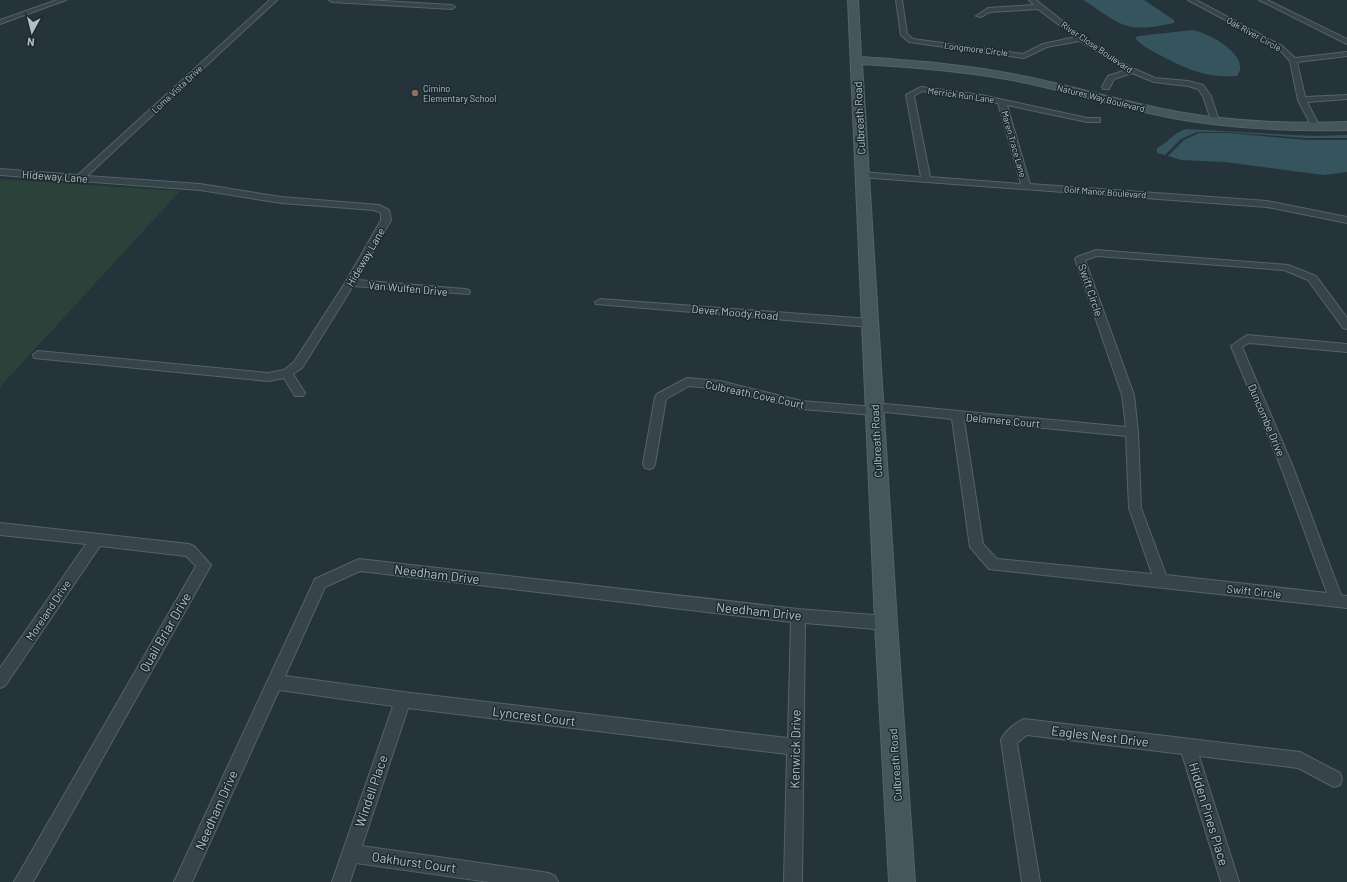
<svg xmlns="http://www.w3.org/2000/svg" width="1347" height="882" viewBox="0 0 1347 882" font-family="Barlow,sans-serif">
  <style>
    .green { fill: #2b423b }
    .water { fill: #36545e }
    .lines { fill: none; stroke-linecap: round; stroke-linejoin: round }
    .street-casing { stroke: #556368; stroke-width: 2 }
    .secondary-casing { stroke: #556368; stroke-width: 2 }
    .street { fill: #37454a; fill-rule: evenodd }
    .secondary { fill: #45565d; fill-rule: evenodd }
    .education-dot { fill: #8d6e63; stroke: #1c2a2f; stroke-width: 1.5 }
    .labels { text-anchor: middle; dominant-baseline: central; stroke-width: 3; stroke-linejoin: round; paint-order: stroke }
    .far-street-label { font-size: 9px; fill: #b2c0c6; stroke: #1c2a2f }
    .far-poi-label { font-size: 9px; fill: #b2c0c6; stroke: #1c2a2f; text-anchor: start }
    .street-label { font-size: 11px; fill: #b2c0c6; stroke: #1c2a2f }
    .near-street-label { font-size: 13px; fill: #b2c0c6; stroke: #1c2a2f }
  </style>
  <rect width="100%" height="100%" fill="#24343a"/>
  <path class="green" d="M0 179 180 191 0 387Z"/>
  <path class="water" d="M1083 0H1144L1174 20V23C1123 34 1123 25 1083 0Z
    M1193 30C1209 33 1252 56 1237 76 1208 79 1183 68 1158 54 1150 50 1141 45 1135 38L1138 36Z
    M1186 129 1313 136 1347 135V138H1305L1227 132H1197L1181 139 1165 155 1157 153V148C1169 142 1173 133 1186 129Z
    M1199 133H1228L1307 140H1347V172L1324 175 1225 162 1181 160 1168 156 1184 140Z"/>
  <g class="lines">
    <g class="street-casing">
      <path id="street" d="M57 0H66L0 24V20Z
        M270 0H277L87 176 200 184 281 197 379 205 389 210 391 220 357 280 465 289 469 290 470 292 469 294 353 286 302 368 293 374 305 393 303 396H295L284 378 268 381 34 358 33 355 38 351 268 373 284 370 294 362 345 283 381 220V213L374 210 281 203 200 190 0 175V169L78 175Z
        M329 0H365L452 5 455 7 452 9 332 2Z
        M896 0H902L907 34 913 39 1023 54 1043 44 1075 37 1038 9 990 12 981 17 976 16 988 8 1034 5 1029 0H1036L1075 31 1130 67 1155 78 1188 81 1203 85 1211 96 1219 121 1212 123 1203 96 1198 89 1188 86 1154 82 1132 73 1114 79 1109 89H1103L1102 87 1108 76 1126 70 1080 41 1047 47 1024 58 909 42 901 35Z
        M1188 0H1196L1282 46 1295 58 1347 52V56L1297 62 1305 97 1347 95V99L1307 102 1320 127 1313 129 1298 100 1290 61 1278 48Z
        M1259 0H1267L1347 39V44Z
        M921 87 981 95 1087 118H1100V122H1087L1007 105 1030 184 1267 201 1347 217V223L1267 207 859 177V173L862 172 921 177 906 95ZM922 91 998 103 1021 184 930 177 914 96Z
        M1096 250 1288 265 1316 276 1347 318V329L1343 328 1308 280 1284 270 1097 256 1085 260 1134 395 1138 432 1141 508 1166 575 1327 593 1281 467 1231 346 1247 335 1347 344V352L1249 343 1242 347 1293 467 1341 595 1347 596V608L989 569 970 547 952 419 886 412 874 415 802 409 720 389 689 386 666 399 655 464 653 468 649 469 645 468 643 464 655 397 657 394 687 378 720 381 802 401 874 407 886 404 1126 427 1122 395 1075 259 1077 257ZM964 420 1126 436 1129 508 1152 574 997 559 983 544Z
        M600 299 870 319 875 323 870 327 596 304 595 302Z
        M0 523 189 544 194 546 211 565 33 882H14L196 566 186 556 100 546 5 686 0 688V668L86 544 0 535Z
        M359 559 798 609 886 616 891 618 893 623 891 628 886 630 805 623 802 882H784L787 754 408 708 362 846 549 873 555 876 558 882H489L356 863 350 882H332L393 706 279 690 192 882H174L315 579ZM360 571 791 622 788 738 403 692 285 676 325 587Z
        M1024 719 1300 752 1340 773 1342 779 1340 785 1334 787 1298 768 1199 756 1239 882H1221L1182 754 1027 735 1017 743 1040 882H1022L1001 740C1005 731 1015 723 1024 719Z"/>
    </g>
    <g class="secondary-casing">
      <path id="secondary" d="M848 0H858L861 57C912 61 962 64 1012 74 1068 84 1122 102 1178 112 1234 122 1290 124 1347 122V130C1290 131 1234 129 1178 119 1122 109 1068 91 1012 80 963 71 912 67 862 64L897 623 915 882H889L875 623Z"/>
    </g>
    <use href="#street" class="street"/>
    <use href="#secondary" class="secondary"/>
  </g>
  <circle class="education-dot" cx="415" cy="93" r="4"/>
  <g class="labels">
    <g class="far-street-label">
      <text transform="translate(1254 34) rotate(29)">Oak River Circle</text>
      <text transform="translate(1097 47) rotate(34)">River Close Boulevard</text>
      <text transform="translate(976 49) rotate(7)">Longmore Circle</text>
      <text transform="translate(177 89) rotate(-43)">Loma Vista Drive</text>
      <text transform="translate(961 95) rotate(8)">Merrick Run Lane</text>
      <text transform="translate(1101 98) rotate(14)">Natures Way Boulevard</text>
      <text transform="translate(1014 144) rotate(74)">Maren Trace Lane</text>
      <text transform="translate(1105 192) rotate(4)">Golf Manor Boulevard</text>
    </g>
    <g class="far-poi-label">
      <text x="423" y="88">Cimino<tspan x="423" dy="10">Elementary School</tspan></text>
    </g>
    <g class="street-label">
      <text transform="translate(859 118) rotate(-93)">Culbreath Road</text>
      <text transform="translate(55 176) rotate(4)">Hideway Lane</text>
      <text transform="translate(365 257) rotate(-60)">Hideway Lane</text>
      <text transform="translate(408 288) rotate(5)">Van Wulfen Drive</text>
      <text transform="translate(1091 290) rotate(71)">Swift Circle</text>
      <text transform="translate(735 312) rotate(5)">Dever Moody Road</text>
      <text transform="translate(755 394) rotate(12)">Culbreath Cove Court</text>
      <text transform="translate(1003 420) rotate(5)">Delamere Court</text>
      <text transform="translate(1267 420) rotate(67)">Duncombe Drive</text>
      <text transform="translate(876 441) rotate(-93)">Culbreath Road</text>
      <text transform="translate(1254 591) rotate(6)">Swift Circle</text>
      <text transform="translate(48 610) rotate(-56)">Moreland Drive</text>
      <text transform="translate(895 765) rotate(-94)">Culbreath Road</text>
    </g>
    <g class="near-street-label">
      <text transform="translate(437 574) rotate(7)">Needham Drive</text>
      <text transform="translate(759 611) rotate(6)">Needham Drive</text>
      <text transform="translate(165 632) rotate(-60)">Quail Briar Drive</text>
      <text transform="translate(534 716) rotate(7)">Lyncrest Court</text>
      <text transform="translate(1100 736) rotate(7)">Eagles Nest Drive</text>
      <text transform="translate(795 749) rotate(-89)">Kenwick Drive</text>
      <text transform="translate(371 791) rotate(-71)">Windell Place</text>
      <text transform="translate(216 810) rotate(-66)">Needham Drive</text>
      <text transform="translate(1209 814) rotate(73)">Hidden Pines Place</text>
      <text transform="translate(414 862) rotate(8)">Oakhurst Court</text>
    </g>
  </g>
  <g transform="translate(32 32) rotate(187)" stroke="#1c2a2f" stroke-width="3" paint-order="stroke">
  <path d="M0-3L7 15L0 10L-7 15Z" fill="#b2c0c6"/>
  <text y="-6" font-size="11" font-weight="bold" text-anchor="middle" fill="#b2c0c6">N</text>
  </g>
</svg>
